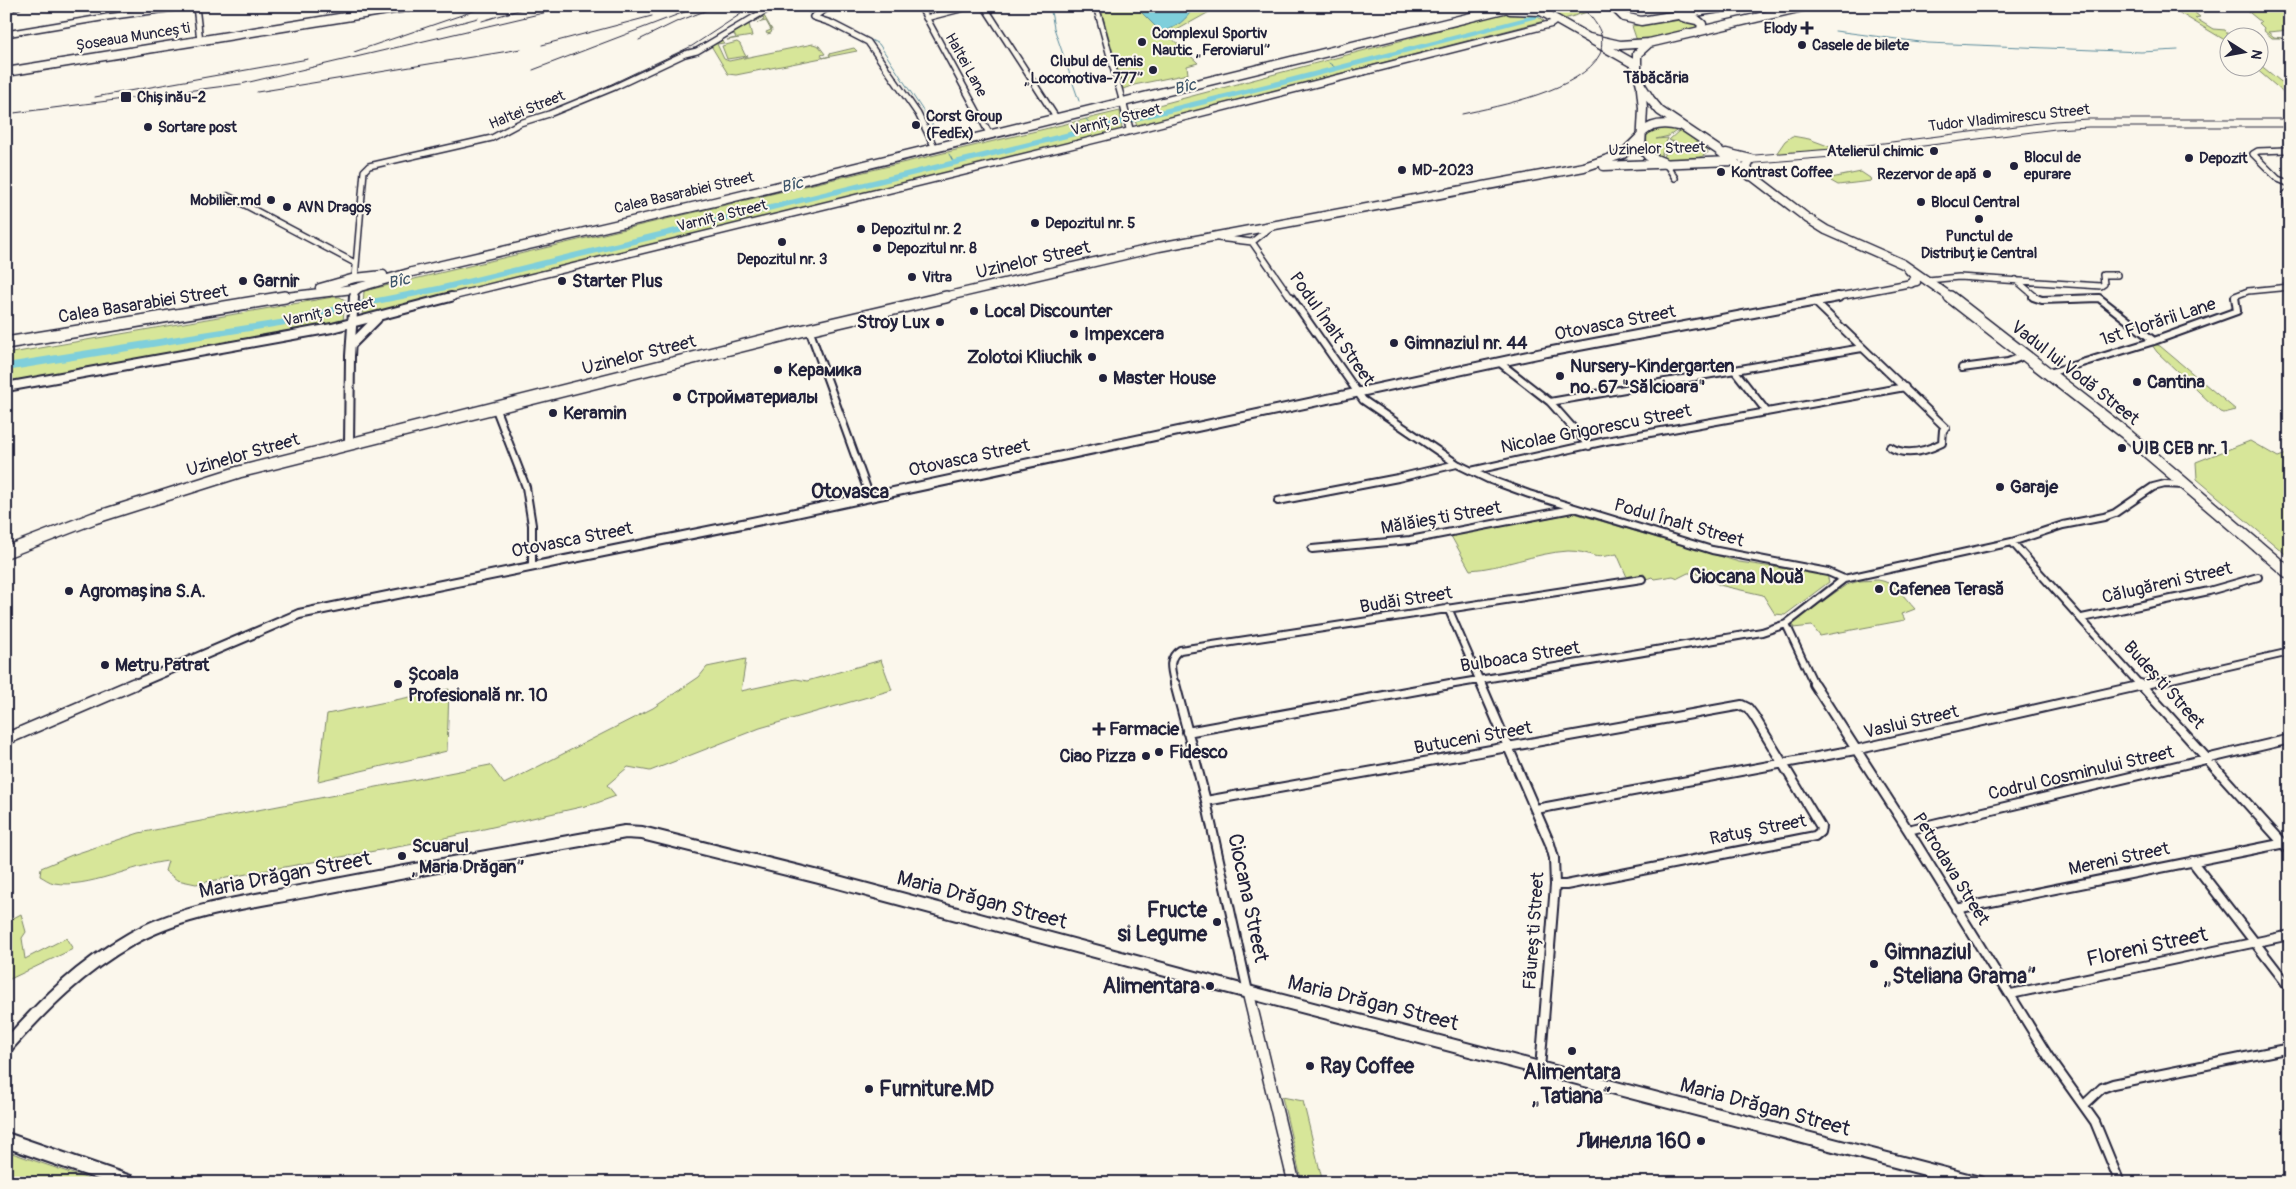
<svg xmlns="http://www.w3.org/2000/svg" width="2296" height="1189" viewBox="0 0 2296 1189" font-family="Pangolin,sans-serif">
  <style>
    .green { fill: #d7e699; stroke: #7c846a }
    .water { fill: #7fcfdb; stroke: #5a8a9b }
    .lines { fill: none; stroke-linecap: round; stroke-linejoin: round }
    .stream { stroke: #5a8a9b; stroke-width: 1 }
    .river { fill: #7fcfdb; fill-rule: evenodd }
    .minor-far2-casing { stroke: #22223b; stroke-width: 8 }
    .minor-far1-casing { stroke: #22223b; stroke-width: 10 }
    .minor-casing { stroke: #22223b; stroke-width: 12 }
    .tertiary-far2-casing { stroke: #22223b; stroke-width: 9 }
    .tertiary-far1-casing { stroke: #22223b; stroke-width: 12 }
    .tertiary-casing { stroke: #22223b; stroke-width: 14 }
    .secondary-far1-casing { stroke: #22223b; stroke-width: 9 }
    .secondary-casing { stroke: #22223b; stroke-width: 16 }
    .primary-far2-casing { stroke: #22223b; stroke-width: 11 }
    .primary-far1-casing { stroke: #22223b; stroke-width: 14 }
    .primary-casing { stroke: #22223b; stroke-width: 18 }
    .minor-far2 { stroke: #fbf7ec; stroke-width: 5 }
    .minor-far1 { stroke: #fbf7ec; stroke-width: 6 }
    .minor { stroke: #fbf7ec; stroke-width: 8 }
    .tertiary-far2 { stroke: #fbf7ec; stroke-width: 6 }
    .tertiary-far1 { stroke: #fbf7ec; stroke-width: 8 }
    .tertiary { stroke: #fbf7ec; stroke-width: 11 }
    .secondary-far1 { stroke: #fbf7ec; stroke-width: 7 }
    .secondary { stroke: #fbf7ec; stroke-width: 12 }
    .primary-far2 { stroke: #fbf7ec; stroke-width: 8 }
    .primary-far1 { stroke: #fbf7ec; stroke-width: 11 }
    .primary { stroke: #fbf7ec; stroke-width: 14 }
    .rail { stroke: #22223b; stroke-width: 1 }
    .poi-dot { fill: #22223b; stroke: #fbf7ec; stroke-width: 2 }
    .labels { text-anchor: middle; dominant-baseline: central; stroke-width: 4; stroke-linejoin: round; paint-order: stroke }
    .far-poi-label { font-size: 15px; font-weight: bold; fill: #22223b; stroke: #fbf7ec; text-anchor: start }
    .far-street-label { font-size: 15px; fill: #22223b; stroke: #fbf7ec }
    .far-quarter-label { font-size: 16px; font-weight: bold; fill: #22223b; stroke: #fbf7ec }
    .far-water-label { font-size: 16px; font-style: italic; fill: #3e566b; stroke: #fbf7ec }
    .street-label { font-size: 18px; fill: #22223b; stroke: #fbf7ec }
    .poi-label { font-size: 18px; font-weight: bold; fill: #22223b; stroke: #fbf7ec; text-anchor: start }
    .quarter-label { font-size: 20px; font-weight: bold; fill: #22223b; stroke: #fbf7ec }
    .near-street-label { font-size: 21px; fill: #22223b; stroke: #fbf7ec }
    .near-poi-label { font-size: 21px; font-weight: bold; fill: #22223b; stroke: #fbf7ec; text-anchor: end }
  </style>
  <rect width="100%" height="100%" fill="#fbf7ec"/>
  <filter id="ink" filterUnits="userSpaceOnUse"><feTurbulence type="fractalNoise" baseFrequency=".02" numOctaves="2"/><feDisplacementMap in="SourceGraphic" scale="10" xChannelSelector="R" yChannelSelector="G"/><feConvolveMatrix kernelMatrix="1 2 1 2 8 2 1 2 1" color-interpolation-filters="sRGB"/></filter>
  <g filter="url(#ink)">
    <path class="green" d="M1100 6H1220L1168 35 1198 63 1187 66 1188 74 1134 85 1123 89Z
      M1606 6 1608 10H1594L1564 19 1546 7Z
      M2168 6 2180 11 2201 10 2203 12 2195 13 2200 17 2195 18 2213 29 2225 30 2229 35 2234 37 2228 38V42Z
      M2259 6H2290V30L2268 32 2274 37 2282 38H2272L2263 30 2264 28 2259 23 2261 22 2245 9Z
      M1520 11 1532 13 1544 21 1137 126 1132 112 1501 14Z
      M763 14 772 30 771 33 767 34 766 32 771 30 766 21 757 23 764 20 763 17 749 24 752 36 727 40 736 38 734 34 725 36Z
      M1689 19 1700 27 1650 40 1637 41 1632 26Z
      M720 38 724 43 717 44 724 59 729 61 813 44 819 46 825 54 821 55 823 58 830 56 829 54 854 48 857 51 736 75 728 74 710 44Z
      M737 42 740 44 745 55 748 56 727 59 722 46Z
      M2259 64 2290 89V98L2255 68H2258Z
      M1120 111 1122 130 362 317 364 291Z
      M1657 126 1679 129 1669 136 1656 139 1668 138 1660 158C1647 153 1646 148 1647 134Z
      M1680 130 1705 146 1708 153 1704 152 1706 154C1695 162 1675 160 1662 159L1670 142 1688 147 1669 140Z
      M1792 136 1809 139 1836 149 1776 154 1785 141Z
      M1861 172 1870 178 1871 181 1838 185 1831 181V178Z
      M333 297H340L345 300 343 321 6 382V354Z
      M2155 344 2160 346 2236 410 2224 413 2220 412 2157 352 2152 345Z
      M2250 441 2278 457 2290 453V558L2197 479 2196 462Z
      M1574 513 1739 562 1827 575 1829 582 1785 615 1775 614 1763 595 1719 585 1710 578 1694 573H1688L1678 578 1673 576 1654 579 1652 577 1646 579 1644 574 1627 577 1617 554C1611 555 1600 558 1594 556 1586 553 1578 551 1568 551 1534 553 1503 568 1470 570L1451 536Z
      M1878 580C1895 582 1904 597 1915 609L1902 614 1905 620 1820 636 1812 626 1793 628 1794 621 1846 585 1859 581Z
      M746 659 741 691 796 679 807 681 881 660 892 690 760 728 650 771 628 767 607 785 616 796 594 804 431 841 262 871 196 884 177 880 165 871 168 861C132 865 88 889 54 883 49 882 44 878 40 876L41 868 72 855 139 833 490 765 504 784 653 708 699 677 707 667Z
      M449 689 447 751 318 781 327 714Z
      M21 914 26 932 22 938 25 959 66 938 73 949 6 981V922Z
      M1282 1097 1303 1101 1323 1183H1302Z
      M6 1151 100 1183H6Z"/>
    <path class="water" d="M1135 6H1194C1187 20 1176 28 1161 32Z"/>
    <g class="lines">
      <path class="stream" d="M797 6 811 14
        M1050 6 1054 28 1079 101
        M838 24 879 44 939 135
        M1835 31 1928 43 2141 52 2178 50
        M1329 63 1336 68
        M1086 119 1091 125 1090 129
        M949 154 954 163"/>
      <path class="river" d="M1569 6H1583L1283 85 438 292 341 311 286 325 6 371V363L286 319 341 305 438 286 1278 81Z"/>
      <g class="minor-far2-casing">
        <path id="minor-far2" d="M196 6 200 41
          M831 6 813 17 831 23 868 42 918 114 935 148
          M920 6 990 135
          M984 6 1057 119
          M1096 6 1123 103
          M6 9 18 6
          M926 18 972 6
          M6 34 107 17 190 6
          M2286 150 2258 151 2253 154 2278 179 2290 184
          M1662 163 1668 167 1675 178
          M2290 191 2286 194 2290 221
          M228 196 355 263
          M1218 238 1252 242 1291 298
          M1252 242 1271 227
          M355 278 364 171 369 166 492 138 520 123 549 114 615 87 685 54 697 51 773 6
          M1928 280 1959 277 2101 286 2104 284 2103 275H2117
          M2016 280 2037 298
          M2093 298H2099
          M2235 298V296L2248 291 2290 287"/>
      </g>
      <g class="minor-far1-casing">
        <path id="minor-far1" d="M1291 297 1363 400 1457 464 1488 479 1529 494 1712 550 1828 572 1844 579
          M2033 297 2042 300 2099 298 2154 341
          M1815 302 1946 428 1943 430 1942 443C1926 451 1906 457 1890 447
          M809 329 870 497
          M1500 363 1550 402 1589 446
          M1962 368 2008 362 2026 355
          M1735 371 1767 412
          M2049 373 2154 341 2237 311 2235 297
          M1550 402 1862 348
          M495 407 526 487 532 525V565
          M1471 471 1606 441 1905 387
          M1278 501 1398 478 1457 464
          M2012 542 2141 686
          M1312 549 1410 540 1572 509
          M1448 608 1482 686
          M2082 618 2209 591 2258 577
          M1786 624 1815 686
          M1175 686C1172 672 1166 659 1180 650L1642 579
          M1443 686 1762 632 1786 624 1844 579 2012 542 2063 525 2104 517 2115 513 2153 487 2165 484 2184 485
          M2141 686 2290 652"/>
      </g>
      <g class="minor-casing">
        <path id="minor" d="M1175 684 1206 801 1248 992
          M1481 684 1550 844 1554 858 1555 885 1540 1069
          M1814 684 1908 830 2048 1056 2095 1122 2120 1183
          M2140 684 2290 851
          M1187 732 1450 684
          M1206 801 1742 705 1748 708 1754 716 1821 827 1820 832 1815 836 1566 885H1555
          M1536 809 1855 750 2147 684
          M1908 830 2290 739
          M2192 861 2290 988
          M1956 909 2290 842
          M2011 994 2290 935
          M2084 1105 2102 1088 2113 1084 2290 1048"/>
      </g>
      <g class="tertiary-far2-casing">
        <path id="tertiary-far2" d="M1123 103 1130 131
          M354 298V293L362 286
          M446 298 1130 131 1551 24 1555 21
          M1831 298 1917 282"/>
      </g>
      <g class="tertiary-far1-casing">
        <path id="tertiary-far1" d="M351 345 377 319
          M6 387 332 328 451 297
          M349 444 350 356 354 297
          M131 686 299 614 786 515 1547 352 1838 297"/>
      </g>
      <g class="tertiary-casing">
        <path id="tertiary" d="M6 739 134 684
          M1248 992 1294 1183"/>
      </g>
      <g class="secondary-far1-casing">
        <path id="secondary-far1" d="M1743 160 1845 152 2055 125 2088 123H2290"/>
      </g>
      <g class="secondary-casing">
        <path id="secondary" d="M6 1047C44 1004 80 968 131 939 181 910 249 902 305 891 412 870 518 851 625 832L642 833 819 877 1248 992 1979 1183"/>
      </g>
      <g class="primary-far2-casing">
        <path id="primary-far2" d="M1613 6 1624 17 1641 21 1732 6
          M1510 10 1541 11 1636 65
          M1683 17 1697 20 1702 24 1701 30 1696 33
          M1589 38 1620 45 1649 43 1807 6
          M1649 43 1637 54V70L1641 85 1650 99 1660 111 1718 150 1807 218 1826 230 1903 264 1952 298
          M6 72 413 6
          M1641 89 1643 108 1641 147 1648 156 1663 162
          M1642 133C1652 123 1665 123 1678 126
          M1726 153 1751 159 1747 167 1750 176
          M1604 166 1732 161
          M1909 270 1917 278 1911 283
          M320 288 355 278 383 275
          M278 298 353 289 412 272 714 202 1516 6
          M940 298 1159 247 1584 167 1623 154 1641 136"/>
      </g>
      <g class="primary-far1-casing">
        <path id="primary-far1" d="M1950 297 2125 433 2290 574
          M6 343 285 297
          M6 552 94 518 239 472 809 329 946 297"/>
      </g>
      <g class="primary-casing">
        <path id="primary" d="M6 1140 130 1183"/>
      </g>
      <use href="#minor-far2" class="minor-far2"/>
      <use href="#minor-far1" class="minor-far1"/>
      <use href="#minor" class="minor"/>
      <use href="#tertiary-far2" class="tertiary-far2"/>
      <use href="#tertiary-far1" class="tertiary-far1"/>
      <use href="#tertiary" class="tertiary"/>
      <use href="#secondary-far1" class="secondary-far1"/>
      <use href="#secondary" class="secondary"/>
      <use href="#primary-far2" class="primary-far2"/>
      <use href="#primary-far1" class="primary-far1"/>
      <use href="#primary" class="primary"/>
      <path class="rail" d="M731 8 735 6
        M482 21 532 6
        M437 29 478 18
        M639 40 676 22 718 6
        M542 45 652 16
        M354 52 488 6
        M533 70 700 6
        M257 92 521 49
        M95 97 308 59
        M582 98 692 46 753 6
        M6 114 241 84 573 6
        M1462 114C1499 106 1582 90 1600 54 1602 50 1602 40 1601 35 1600 27 1590 16 1585 9
        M6 201 11 200"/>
    </g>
  </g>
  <g class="poi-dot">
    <path d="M1804.5 20.5h5v5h5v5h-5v5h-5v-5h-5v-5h5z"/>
    <circle cx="1142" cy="42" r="5"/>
    <circle cx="1802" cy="45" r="5"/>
    <circle cx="1153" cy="70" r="5"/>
    <rect x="120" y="91" width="12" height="12" rx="2.5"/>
    <circle cx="916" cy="125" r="5"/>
    <circle cx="148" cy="127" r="5"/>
    <circle cx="1934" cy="151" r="5"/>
    <circle cx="2189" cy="158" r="5"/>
    <circle cx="2014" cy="166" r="5"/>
    <circle cx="1402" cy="170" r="5"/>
    <circle cx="1721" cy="172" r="5"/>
    <circle cx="1987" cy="174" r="5"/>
    <circle cx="271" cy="200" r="5"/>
    <circle cx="1921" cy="202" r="5"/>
    <circle cx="287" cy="207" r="5"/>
    <circle cx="1979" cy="219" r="5"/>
    <circle cx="1035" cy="223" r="5"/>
    <circle cx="861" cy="229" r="5"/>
    <circle cx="782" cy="242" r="5"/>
    <circle cx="877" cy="248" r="5"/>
    <circle cx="912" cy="277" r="5"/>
    <circle cx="243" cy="281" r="5"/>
    <circle cx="562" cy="281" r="5"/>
    <circle cx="974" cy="311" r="5"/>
    <circle cx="940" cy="322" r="5"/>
    <circle cx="1074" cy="334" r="5"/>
    <circle cx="1394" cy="343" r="5"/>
    <circle cx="1092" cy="357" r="5"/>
    <circle cx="778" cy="370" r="5"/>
    <circle cx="1560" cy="376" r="5"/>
    <circle cx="1103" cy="378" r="5"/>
    <circle cx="2137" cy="382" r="5"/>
    <circle cx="677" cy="397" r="5"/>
    <circle cx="553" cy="413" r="5"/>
    <circle cx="2122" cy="448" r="5"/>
    <circle cx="2000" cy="487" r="5"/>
    <circle cx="1879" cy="589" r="5"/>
    <circle cx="69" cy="591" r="5"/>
    <circle cx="105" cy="665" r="5"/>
    <circle cx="398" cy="684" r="5"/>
    <path d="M1096.5 721.5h5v5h5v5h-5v5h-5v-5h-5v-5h5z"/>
    <circle cx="1159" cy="752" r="5"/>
    <circle cx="1146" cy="756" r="5"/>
    <circle cx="402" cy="856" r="5"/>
    <circle cx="1217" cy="922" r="5"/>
    <circle cx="1874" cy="964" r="5"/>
    <circle cx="1210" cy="986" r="5"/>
    <circle cx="1572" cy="1051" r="5"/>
    <circle cx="1310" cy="1066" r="5"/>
    <circle cx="869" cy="1089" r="5"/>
    <circle cx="1701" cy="1141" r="5"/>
  </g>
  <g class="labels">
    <g class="far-poi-label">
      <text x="1797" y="28" text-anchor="end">Elody</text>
      <text x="1152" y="33">Complexul Sportiv<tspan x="1152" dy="17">Nautic „Feroviarul”</tspan></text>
      <text x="1812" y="45">Casele de bilete</text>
      <text x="1143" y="61" text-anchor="end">Clubul de Tenis<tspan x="1143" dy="17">„Locomotiva-777”</tspan></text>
      <text x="137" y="97">Chișinău-2</text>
      <text x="926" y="116">Corst Group<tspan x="926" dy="17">(FedEx)</tspan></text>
      <text x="158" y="127">Sortare post</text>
      <text x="1924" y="151" text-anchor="end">Atelierul chimic</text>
      <text x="2024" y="157">Blocul de<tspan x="2024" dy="17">epurare</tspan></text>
      <text x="2199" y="158">Depozit</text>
      <text x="1412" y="170">MD-2023</text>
      <text x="1731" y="172">Kontrast Coffee</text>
      <text x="1977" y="174" text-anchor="end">Rezervor de apă</text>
      <text x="261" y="200" text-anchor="end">Mobilier.md</text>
      <text x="1931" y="202">Blocul Central</text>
      <text x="297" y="207">AVN Dragoș</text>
      <text x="1045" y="223">Depozitul nr. 5</text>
      <text x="871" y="229">Depozitul nr. 2</text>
      <text x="1979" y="236" text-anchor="middle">Punctul de<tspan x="1979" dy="17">Distribuție Central</tspan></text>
      <text x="887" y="248">Depozitul nr. 8</text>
      <text x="782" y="259" text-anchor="middle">Depozitul nr. 3</text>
      <text x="922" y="277">Vitra</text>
    </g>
    <g class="far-street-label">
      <text transform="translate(133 37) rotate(-9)">Șoseaua Muncești</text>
      <text transform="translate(966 65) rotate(61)">Haltei Lane</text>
      <text transform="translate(527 110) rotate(-22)">Haltei Street</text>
      <text transform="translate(2009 118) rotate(-6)">Tudor Vladimirescu Street</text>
      <text transform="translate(1116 120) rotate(-14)">Varnița Street</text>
      <text transform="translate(1657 149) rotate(-2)">Uzinelor Street</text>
      <text transform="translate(684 193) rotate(-13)">Calea Basarabiei Street</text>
      <text transform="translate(722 216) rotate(-14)">Varnița Street</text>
      <text transform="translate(329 312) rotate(-12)">Varnița Street</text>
    </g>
    <g class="far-quarter-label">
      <text x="1656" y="78">Tăbăcăria</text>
    </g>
    <g class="far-water-label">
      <text transform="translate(1185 87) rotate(-14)">Bîc</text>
      <text transform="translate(792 185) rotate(-14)">Bîc</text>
      <text transform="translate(399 281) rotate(-12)">Bîc</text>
    </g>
    <g class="street-label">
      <text transform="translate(1033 260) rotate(-13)">Uzinelor Street</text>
      <text transform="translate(143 304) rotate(-9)">Calea Basarabiei Street</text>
      <text transform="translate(2158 322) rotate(-18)">1st Florării Lane</text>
      <text transform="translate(1615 323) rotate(-11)">Otovasca Street</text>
      <text transform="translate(1332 329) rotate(55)">Podul Înalt Street</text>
      <text transform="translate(639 355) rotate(-14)">Uzinelor Street</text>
      <text transform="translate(2075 373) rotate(38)">Vadul lui Vodă Street</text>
      <text transform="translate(1596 429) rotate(-11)">Nicolae Grigorescu Street</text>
      <text transform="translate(243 455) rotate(-16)">Uzinelor Street</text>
      <text transform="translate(969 458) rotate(-12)">Otovasca Street</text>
      <text transform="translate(1441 518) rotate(-10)">Mălăiești Street</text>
      <text transform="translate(1679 523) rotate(16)">Podul Înalt Street</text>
      <text transform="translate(572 540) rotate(-11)">Otovasca Street</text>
      <text transform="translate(2167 583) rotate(-13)">Călugăreni Street</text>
      <text transform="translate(1406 600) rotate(-9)">Budăi Street</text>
      <text transform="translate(1520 657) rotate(-9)">Bulboaca Street</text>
      <text transform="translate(2164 685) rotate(48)">Budești Street</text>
      <text transform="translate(1911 722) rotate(-13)">Vaslui Street</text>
      <text transform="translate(1473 738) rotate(-10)">Butuceni Street</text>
      <text transform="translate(2081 773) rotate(-13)">Codrul Cosminului Street</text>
      <text transform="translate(1758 830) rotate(-11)">Ratuș Street</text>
      <text transform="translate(2119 859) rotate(-12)">Mereni Street</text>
      <text transform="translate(1951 869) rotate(58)">Petrodava Street</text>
      <text transform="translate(1534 931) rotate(-86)">Făurești Street</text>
    </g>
    <g class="poi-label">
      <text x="253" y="281">Garnir</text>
      <text x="572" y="281">Starter Plus</text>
      <text x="984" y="311">Local Discounter</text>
      <text x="930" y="322" text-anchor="end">Stroy Lux</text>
      <text x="1084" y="334">Impexcera</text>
      <text x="1404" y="343">Gimnaziul nr. 44</text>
      <text x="1082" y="357" text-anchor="end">Zolotoi Kliuchik</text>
      <text x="1570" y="366">Nursery-Kindergarten<tspan x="1570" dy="21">no. 67 "Sălcioara"</tspan></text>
      <text x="788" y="370">Керамика</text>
      <text x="1113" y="378">Master House</text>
      <text x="2147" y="382">Cantina</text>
      <text x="687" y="397">Стройматериалы</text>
      <text x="563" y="413">Keramin</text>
      <text x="2132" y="448">UIB CEB nr. 1</text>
      <text x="2010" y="487">Garaje</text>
      <text x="1889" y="589">Cafenea Terasă</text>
      <text x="79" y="591">Agromașina S.A.</text>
      <text x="115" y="665">Metru Patrat</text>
      <text x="408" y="674">Școala<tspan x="408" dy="21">Profesională nr. 10</tspan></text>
      <text x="1109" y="729">Farmacie</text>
      <text x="1169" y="752">Fidesco</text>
      <text x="1136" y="756" text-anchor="end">Ciao Pizza</text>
      <text x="412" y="846">Scuarul<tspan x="412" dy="21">„Maria Drăgan”</tspan></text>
    </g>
    <g class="quarter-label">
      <text x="850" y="491">Otovasca</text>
      <text x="1747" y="576">Ciocana Nouă</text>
    </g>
    <g class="near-street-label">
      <text transform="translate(285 875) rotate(-11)">Maria Drăgan Street</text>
      <text transform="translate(1248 898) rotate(78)">Ciocana Street</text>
      <text transform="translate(982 900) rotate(15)">Maria Drăgan Street</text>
      <text transform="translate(2147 947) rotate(-12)">Floreni Street</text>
      <text transform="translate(1373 1003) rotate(14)">Maria Drăgan Street</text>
      <text transform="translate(1765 1107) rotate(15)">Maria Drăgan Street</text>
    </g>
    <g class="near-poi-label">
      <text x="1207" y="910">Fructe<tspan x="1207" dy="24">si Legume</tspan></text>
      <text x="1884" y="952" text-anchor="start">Gimnaziul<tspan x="1884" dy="24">„Steliana Grama”</tspan></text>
      <text x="1200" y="986">Alimentara</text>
      <text x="1320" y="1066" text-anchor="start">Ray Coffee</text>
      <text x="1572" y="1072" text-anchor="middle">Alimentara<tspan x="1572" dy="24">„Tatiana“</tspan></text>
      <text x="879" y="1089" text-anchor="start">Furniture.MD</text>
      <text x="1691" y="1141">Линелла 160</text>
    </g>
  </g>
  <rect width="2296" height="1189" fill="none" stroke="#fbf7ec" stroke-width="25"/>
  <rect x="12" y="12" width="2271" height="1164" fill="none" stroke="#22223b" stroke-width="2" filter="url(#ink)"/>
  <g transform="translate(2244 52) rotate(101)"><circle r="24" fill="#fbf7ec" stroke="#a4a2a5"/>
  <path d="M0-4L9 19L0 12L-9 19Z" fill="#22223b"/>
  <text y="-8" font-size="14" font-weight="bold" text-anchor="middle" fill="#22223b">N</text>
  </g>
</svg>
